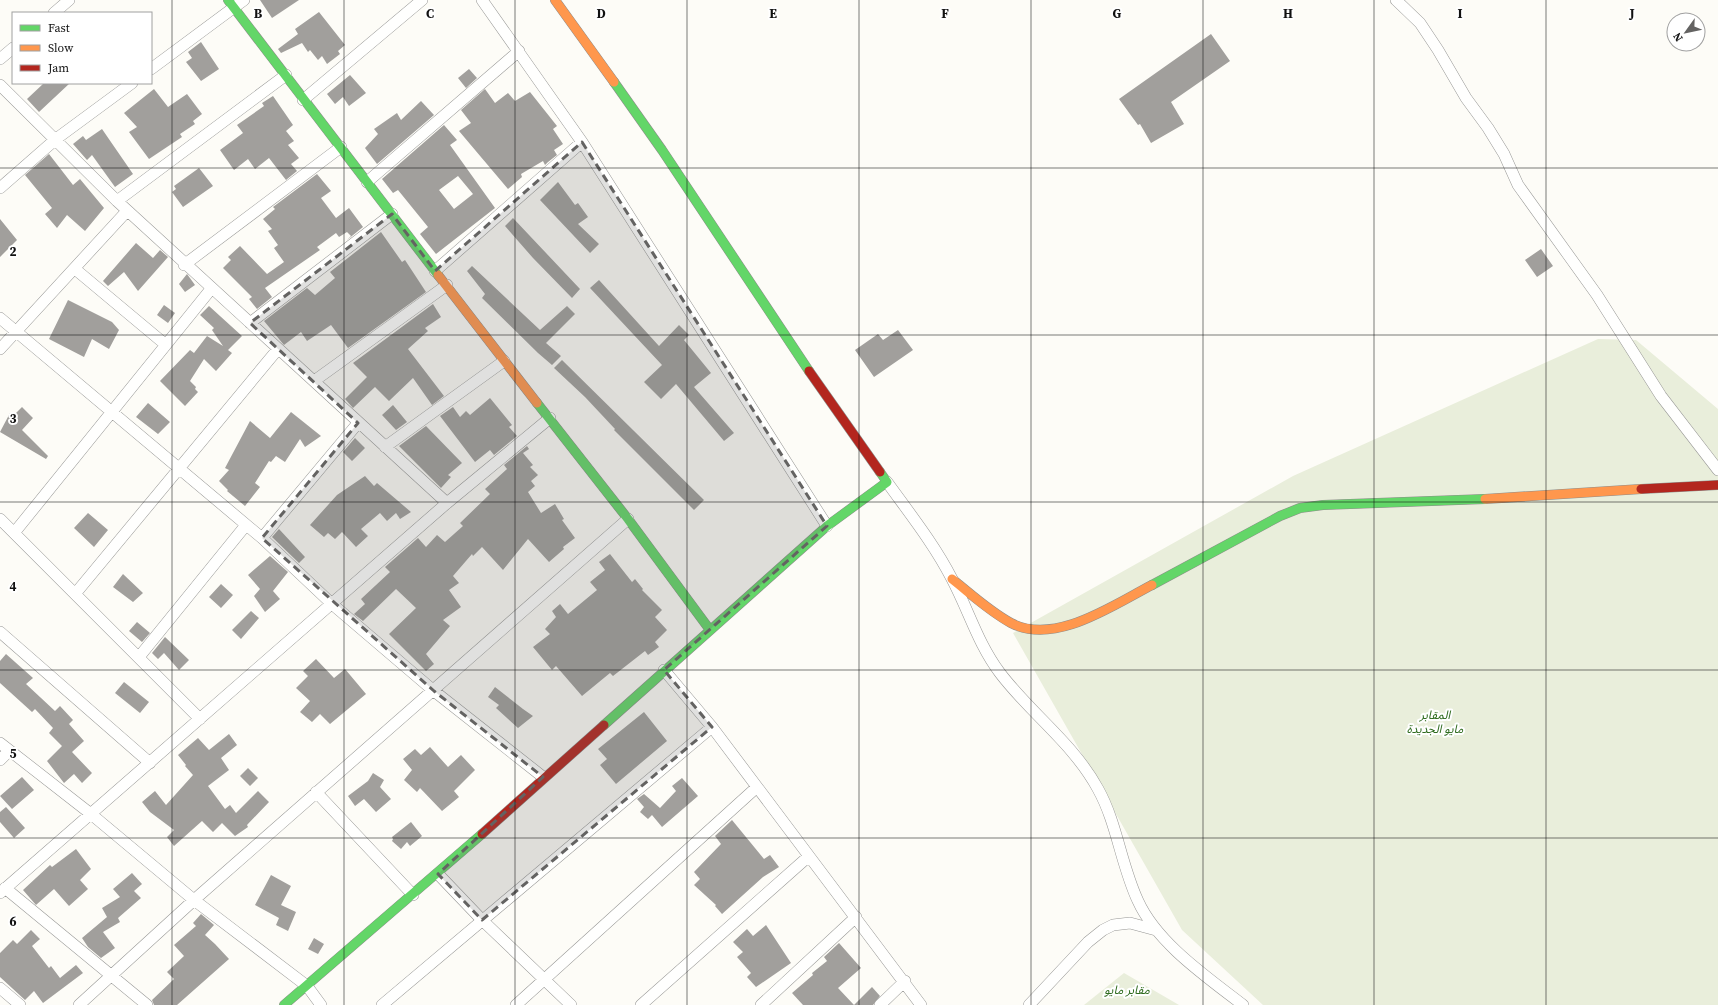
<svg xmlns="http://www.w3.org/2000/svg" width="1718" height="1005" viewBox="0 0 1718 1005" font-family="'Source Serif 4','Noto Sans Arabic',serif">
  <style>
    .cemetery { fill: #e9eedb }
    .building { fill: #a19f9c; fill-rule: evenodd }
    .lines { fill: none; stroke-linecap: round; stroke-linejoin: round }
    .street-casing { stroke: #979795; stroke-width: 12 }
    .fast-casing { stroke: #8e8d8b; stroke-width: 10 }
    .slow-casing { stroke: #8e8d8b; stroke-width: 10 }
    .jam-casing { stroke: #8e8d8b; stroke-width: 10 }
    .street { stroke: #fffffe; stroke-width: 11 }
    .fast { stroke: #63d668; stroke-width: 9 }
    .slow { stroke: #ff974d; stroke-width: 9 }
    .jam { stroke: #b3261e; stroke-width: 9 }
    .marked { fill: #646362; fill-opacity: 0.2; stroke: #646362; stroke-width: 3; stroke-dasharray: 8 5; stroke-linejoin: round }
    .grid { fill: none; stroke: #111; stroke-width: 1; stroke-opacity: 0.55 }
    .labels { text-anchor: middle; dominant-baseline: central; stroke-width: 4; stroke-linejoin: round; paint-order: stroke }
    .park-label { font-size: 12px; font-style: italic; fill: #2f6b1f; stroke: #fff }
    .grid-label { font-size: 13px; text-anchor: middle; font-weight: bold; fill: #111; stroke: #fff; stroke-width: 4; stroke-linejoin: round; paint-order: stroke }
  </style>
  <rect width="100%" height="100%" fill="#fdfcf7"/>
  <path class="cemetery" d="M1598 339 1636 340 1718 409V1005H1263L1182 930 1013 633 1293 476Z
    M1124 973 1179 1005H1084Z"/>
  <path class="building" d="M260 0H299L272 18Z
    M319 12 345 45 338 51 340 54 327 64 322 56 318 60 310 50 308 52 302 43 281 53 278 49 298 34 295 29Z
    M1211 34 1230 61 1171 102 1184 124 1151 143 1140 124 1138 125 1119 99Z
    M201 42 219 69 201 81 186 62 192 58 188 52Z
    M469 69 477 78 466 88 458 78Z
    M350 75 366 93 349 106 343 97 335 104 327 94Z
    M44 83H70L39 112 27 99Z
    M154 89 168 107 187 94 202 114 193 121 195 124 180 134 182 137 149 159 129 132 137 127 124 113Z
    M485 89 495 103 508 93 515 101 530 92 557 126 553 129 563 144 554 150 557 155 548 162 545 165 543 161 521 174 522 177 508 189 459 131 471 123 461 110Z
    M273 96 293 125 286 131 294 141 288 145 299 158 291 164 297 171 286 180 269 158 255 169 248 159 234 170 220 150 243 133 237 125 264 106 262 103Z
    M421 101 434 115 377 164 365 148 378 134 374 129 397 113 401 120Z
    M444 125 457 140 450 145 495 208 436 254 420 234 428 227 398 190 393 193 382 179ZM458 176 473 194 454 209 439 190Z
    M102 129 133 174 115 187 92 155 87 160 73 144 83 136 86 140Z
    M49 154 73 185 80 179 104 208 85 231 67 215 57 228 45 214 52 208 25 175Z
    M199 168 213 186 183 207 172 192 176 189 174 186Z
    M317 174 331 191 321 198 336 218 349 208 363 227 347 240 351 236 347 232 339 237 336 233 317 247 320 250 265 288 272 297 257 309 249 299 252 297 223 268 231 260 228 257 240 246 267 274 284 262 274 248 278 245 268 231 272 229 263 219 275 209 273 207Z
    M558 182 575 205 578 203 588 217 578 224 599 244 590 253 540 200Z
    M513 218 580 289 572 298 533 258 505 226Z
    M0 219 17 240 0 257Z
    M381 232 402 262 405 260 426 292 348 348 331 325 307 341 301 332 284 345 264 321 307 288 315 295 335 278 330 272Z
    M136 243 153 258 160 250 168 257 138 291 124 272 108 286 103 281Z
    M1541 249 1553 266 1537 277 1525 260Z
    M472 266 540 330 567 306 575 314 546 343 561 356 552 365 538 353 482 298 485 294 467 271Z
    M187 274 195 285 185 292 179 284Z
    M599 280 659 346 679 325 689 335 684 340 711 373 694 387 734 433 724 441 676 384 661 399 644 382 662 365 590 288Z
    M68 300 112 322 119 330 109 349 92 339 84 357 49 339Z
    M433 304 441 317 425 328 428 331 408 349 444 396 432 405 413 378 389 401 375 387 353 408 345 399 367 377 353 363Z
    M164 305 175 313 168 323 157 315Z
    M209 306 242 336 228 350 232 353 216 371 204 359 190 381 196 387 195 389 198 392 185 406 160 381 190 350 194 353 207 336 223 346 212 330 214 328 200 315Z
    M898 330 913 350 874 377 855 350 878 334 883 340Z
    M562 360 704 500 694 510 614 430 615 429 585 397 554 368Z
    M490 398 512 425 509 427 517 436 494 455 490 450 475 462 440 416 453 407 460 417 466 411 470 415Z
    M148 403 170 422 158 434 136 417Z
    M393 405 407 422 396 430 382 415Z
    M22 407 33 418 22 430 48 456 46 459 0 432 10 413 14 415Z
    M291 412 321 436 305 447 300 439 285 462 276 456 271 462 269 461 255 483 260 487 245 506 227 491 228 490 219 481 229 470 225 468 250 421 270 438Z
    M426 426 462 463 448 475 451 477 441 488 399 446Z
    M355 438 365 448 352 461 343 452Z
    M527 446 529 449 523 453 533 465 530 467 538 475 531 481 535 486 528 492 541 513 555 504 564 519 562 520 575 538 563 547 564 549 549 562 528 539 503 570 482 547 473 556 472 554 453 576 459 583 449 590 461 607 443 620 450 626 426 654 434 664 426 671 389 634 416 608 396 589 363 621 354 614 365 604 361 599 390 572 385 567 418 538 426 547 437 535 445 542 463 526 460 523 490 494 485 489 507 469 504 465Z
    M365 476 374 486 377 483 411 512 400 519 396 513 387 521 380 513 361 529 368 536 356 547 342 532 335 539 328 533 324 537 310 525 337 495Z
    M88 513 108 530 94 547 74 528Z
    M279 529 305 557 299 563 272 537Z
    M610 554 632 582 635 579 643 589 642 590 662 610 655 617 667 630 655 642 659 647 648 655 645 651 613 676 610 673 582 696 556 666 552 670 533 647 550 634 545 629 556 617 552 611 560 604 568 614 597 590 590 582 605 570 599 562Z
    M270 556 288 572 273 591 280 599 265 612 254 596 260 589 248 575Z
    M123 574 143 593 133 602 113 587Z
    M221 584 233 595 221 608 209 597Z
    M251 611 259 618 241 639 232 630Z
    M137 622 150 633 142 642 129 631Z
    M165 637 189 660 179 670 164 653 158 659 152 653Z
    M6 654 33 678 26 684 55 711 60 706 73 720 69 724 84 741 72 752 92 773 82 783 74 774 64 783 47 761 62 746 49 733 53 728 35 709 32 712 0 683V661Z
    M316 659 334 678 345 669 366 694 330 724 320 714 312 722 300 712 310 701 296 688 308 676 303 671Z
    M124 682 149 702 140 713 115 693Z
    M495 687 523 709 533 716 518 728 496 708 499 705 488 697Z
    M644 712 667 741 616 784 600 765 607 759 598 749Z
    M229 734 237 745 221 758 229 770 208 786 225 809 230 805 236 813 258 791 269 802 247 825 248 827 235 836 222 823 213 832 202 821 174 846 167 837 174 830 150 812 142 802 155 791 166 805 193 775 185 766 186 765 178 755 198 738 209 750Z
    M430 747 448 767 461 755 475 770 454 791 459 797 442 811 420 788 417 792 404 780 412 770 403 759 415 749 421 755Z
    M248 768 258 778 250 786 240 776Z
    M373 773 384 780 380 787 391 799 376 812 364 799 355 806 348 796 368 781Z
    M22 777 34 790 12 809 0 796Z
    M682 778 698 796 662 827 652 815 648 819 640 812 644 807 637 799 644 794 660 808 676 791 672 786Z
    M6 807 25 828 14 838 0 822V812Z
    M732 820 764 859 770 855 779 867 763 877 722 914 715 906 716 905 694 885 700 879 694 872 721 844 715 836Z
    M411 822 422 836 410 846 407 842 401 849 392 841 393 839 392 837Z
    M76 849 91 869 80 880 88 889 69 906 54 889 36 905 23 890 50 865 52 867Z
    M132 873 142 884 134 891 141 898 118 918 120 922 103 932 115 948 101 958 88 947 82 938 107 917 102 908 120 897 113 889Z
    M271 875 291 886 281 905 296 912 288 931 276 925 279 918 255 905Z
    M201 914 214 925 205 935 215 944 229 959 177 1005H154L152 1000 174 979 167 972 184 956 174 945 196 926 193 923Z
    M766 925 791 963 756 987 747 977 751 973 737 957 743 952 733 942 747 929 753 936Z
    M31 930 40 939 32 946 49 968 51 966 60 978 76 965 83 973 43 1003 34 991 25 1000 0 977V953L13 940 17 944Z
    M314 938 324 944 318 954 308 949Z
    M839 943 861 968 838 988 854 1005 872 987 880 996 873 1005H803L792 993 813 975 812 973 827 961 824 957Z"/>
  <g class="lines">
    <g class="street-casing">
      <path id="street" d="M482 0 582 142 827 526
        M1396 0 1420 23 1438 50 1466 98 1488 128 1504 154 1518 185 1597 295 1661 396 1718 470
        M54 13 69 0
        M0 59 13 48
        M151 69 244 0
        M0 85 117 201 447 503
        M303 100 422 0
        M367 182 519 51
        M0 188 56 139 132 83
        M117 201 286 75
        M184 265 341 147
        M75 269 166 345
        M435 271 582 142
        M0 318 262 538 332 604 434 691 543 777
        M250 323 392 214
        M0 349 127 211
        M314 381 447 285
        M385 447 504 361
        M887 482C910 514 934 544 952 579 969 611 978 644 1000 673 1031 714 1073 743 1098 789 1117 823 1121 865 1138 901 1157 943 1207 977 1243 1005
        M0 519 200 719
        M14 533 211 289
        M262 538 358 423
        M75 594 278 349
        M0 632 150 763
        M139 657 246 525
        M664 670 712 727 921 1005
        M0 743 91 814 194 900 307 986 321 1005
        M0 760 9 751
        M316 792 413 895
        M438 874 482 920 571 1005
        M5 888 147 1005
        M0 893 447 503 550 418
        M0 988 20 1005
        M79 1005 194 900 628 519
        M382 1005 712 727
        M516 1005 757 787
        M641 1005 809 856
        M761 1005 856 917
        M880 1005 905 981
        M1029 1005 1088 942 1103 930 1113 925 1130 923 1156 930"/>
    </g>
    <g class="fast-casing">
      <path id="fast" d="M228 0 438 275
        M614 82 662 150 809 371
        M537 403 628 519 710 630
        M1152 585 1280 516 1300 508 1323 505 1485 499
        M604 725 827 526 887 482 880 472
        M284 1005 482 834"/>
    </g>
    <g class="slow-casing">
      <path id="slow" d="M555 0 614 82
        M438 275 537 403
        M1485 499 1641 489
        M952 579C971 594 989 611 1011 623 1055 646 1113 605 1152 585"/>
    </g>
    <g class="jam-casing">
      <path id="jam" d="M809 371 880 472
        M1641 489 1718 485
        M482 834 604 725"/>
    </g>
    <use href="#street" class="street"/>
    <use href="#fast" class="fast"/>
    <use href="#slow" class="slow"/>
    <use href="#jam" class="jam"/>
  </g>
  <path class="marked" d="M582 142 827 526 664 670 712 727 482 920 438 874 543 777 434 691 262 538 358 423 250 323 392 214 435 271Z"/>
  <path class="grid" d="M172 0V1005M344 0V1005M515 0V1005M687 0V1005M859 0V1005M1031 0V1005M1203 0V1005M1374 0V1005M1546 0V1005M0 168H1718M0 335H1718M0 502H1718M0 670H1718M0 838H1718"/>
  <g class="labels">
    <g class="park-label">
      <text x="1435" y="715">المقابر<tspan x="1435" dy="14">مايو الجديدة</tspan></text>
      <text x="1127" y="990">مقابر مايو</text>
    </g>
  </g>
  <g class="grid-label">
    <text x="258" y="18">B</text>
    <text x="430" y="18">C</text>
    <text x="601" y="18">D</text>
    <text x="773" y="18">E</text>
    <text x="945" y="18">F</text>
    <text x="1117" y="18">G</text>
    <text x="1288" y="18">H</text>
    <text x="1460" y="18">I</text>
    <text x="1632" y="18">J</text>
    <text x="13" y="256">2</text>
    <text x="13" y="423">3</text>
    <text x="13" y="591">4</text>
    <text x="13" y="758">5</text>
    <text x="13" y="926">6</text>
  </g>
  <rect x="12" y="12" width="140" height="72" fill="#ffffff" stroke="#a0a0a0"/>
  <rect x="20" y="25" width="20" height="6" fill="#63d668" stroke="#a0a0a0"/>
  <text x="48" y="32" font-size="12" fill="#111111">Fast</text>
  <rect x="20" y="45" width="20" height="6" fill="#ff974d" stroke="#a0a0a0"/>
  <text x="48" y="52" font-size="12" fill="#111111">Slow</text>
  <rect x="20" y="65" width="20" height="6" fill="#b3261e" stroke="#a0a0a0"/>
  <text x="48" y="72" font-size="12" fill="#111111">Jam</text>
  <g transform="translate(1686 32) rotate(237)"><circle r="19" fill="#ffffff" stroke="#a0a0a0"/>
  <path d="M0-3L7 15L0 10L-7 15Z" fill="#646362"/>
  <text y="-6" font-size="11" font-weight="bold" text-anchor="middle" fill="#111111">N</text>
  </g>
</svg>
